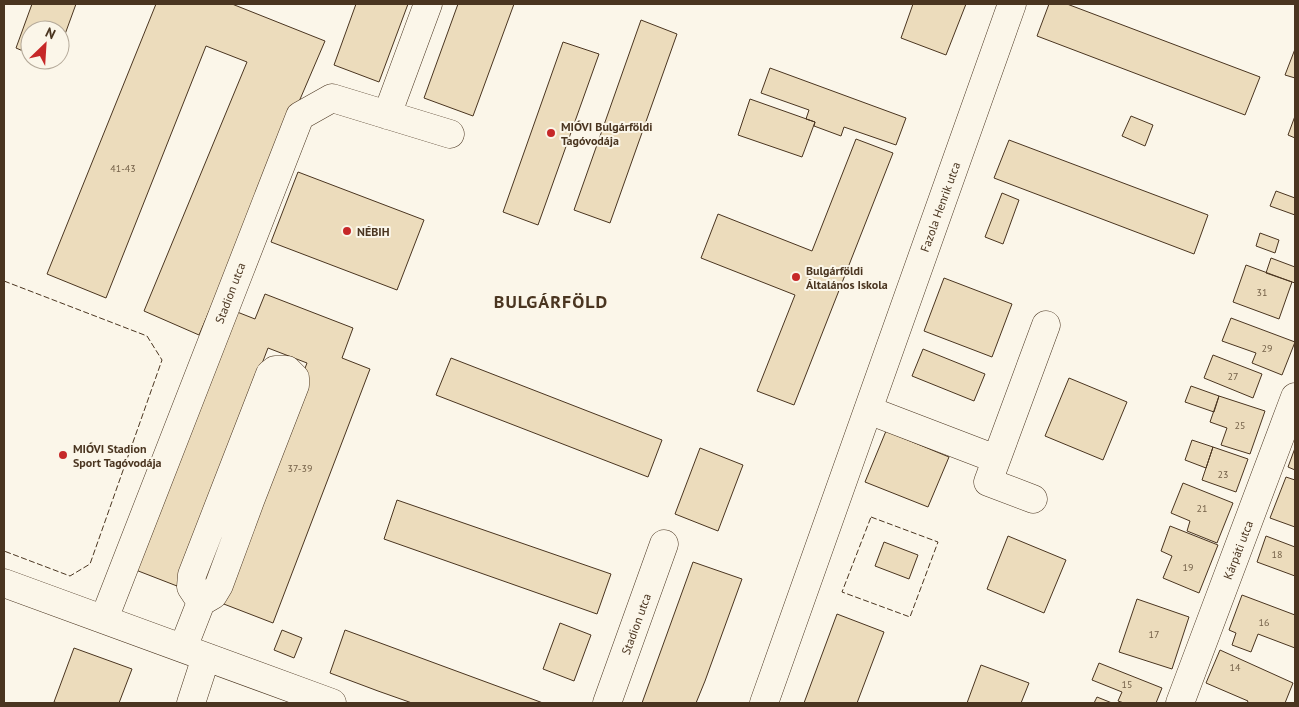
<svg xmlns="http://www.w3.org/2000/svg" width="1299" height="707" viewBox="0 0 1299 707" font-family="'PT Sans',sans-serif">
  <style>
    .building { fill: #ecdcbc; stroke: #4a3520 }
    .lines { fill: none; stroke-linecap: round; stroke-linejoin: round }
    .minor-casing { stroke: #4a3520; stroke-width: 29 }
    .minor { stroke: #fbf6e9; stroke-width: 28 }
    .fence { stroke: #4a3520; stroke-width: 1; stroke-dasharray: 6 2.5; stroke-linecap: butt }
    .poi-dot { fill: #c62828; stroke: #fbf6e9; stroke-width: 2 }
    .labels { text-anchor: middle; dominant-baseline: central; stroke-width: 4; stroke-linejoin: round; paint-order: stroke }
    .number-label { font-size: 10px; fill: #725f47 }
    .poi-label { font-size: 12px; font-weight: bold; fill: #4a3520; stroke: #fbf6e9; text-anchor: start }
    .street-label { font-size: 12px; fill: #4a3520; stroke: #fbf6e9 }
    .district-label { font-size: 18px; font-weight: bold; letter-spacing: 1px; fill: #4a3520; stroke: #fbf6e9 }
  </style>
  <rect width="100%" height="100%" fill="#fbf6e9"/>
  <path class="building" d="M32 4H76L60 48V30H30V54L16 48Z
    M156 4H232L325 41 199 335 144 311 247 62 206 46 106 298 47 274Z
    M356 4H408L379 82 334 65Z
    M458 4H514L473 116 424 98Z
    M913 4H966L946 55 901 38Z
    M1049 4H1067L1260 77 1245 115 1037 36Z
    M641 20 677 34 610 223 574 210Z
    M563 42 599 54 538 225 503 212Z
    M1295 49V78L1285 75Z
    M770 68 906 118 896 145 844 127 841 136 814 126 815 122 806 119 809 110 761 93Z
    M750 99 815 122 802 157 738 135Z
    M1131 116 1153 125 1145 146 1122 136Z
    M1295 116V138L1288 135Z
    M856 139 893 153 794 405 757 391 795 295 701 258 718 214 812 251Z
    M1009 140 1208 215 1194 254 994 178Z
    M298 172 424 220 397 290 271 242Z
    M1276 191 1295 198V215L1270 206Z
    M1002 193 1019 200 1003 244 985 237Z
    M1260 233 1279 240 1275 253 1256 246Z
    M1271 258 1295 267V283L1266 273Z
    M1246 265 1292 282 1279 319 1233 302Z
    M944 278 1012 304 992 357 924 331Z
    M265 294 353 328 342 358 370 369 273 623 216 601 307 363 268 348 177 586 128 567 227 308 255 319Z
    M1231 318 1295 342 1282 375 1252 363 1256 353 1222 341Z
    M923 349 985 374 974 401 912 376Z
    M1213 355 1262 374 1253 398 1204 378Z
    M451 358 662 440 648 477 436 395Z
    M1069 378 1127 402 1103 460 1045 436Z
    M1191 386 1219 396 1214 412 1185 402Z
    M1219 396 1265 411 1250 454 1221 445 1227 428 1210 422Z
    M886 431 949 457 928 507 865 482Z
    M1192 440 1213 447 1206 468 1185 460Z
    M1213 447 1248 459 1236 492 1202 480Z
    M700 448 743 465 718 531 675 514Z
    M1295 448V470L1288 467Z
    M1286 477 1295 480V527L1270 518Z
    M1183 483 1233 503 1217 543 1187 531 1190 521 1171 513Z
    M397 500 611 574 597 614 384 539Z
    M1170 526 1218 545 1199 593 1163 578 1172 556 1161 551Z
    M1008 536 1066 560 1044 613 987 589Z
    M1266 536 1295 547V576L1257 562Z
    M884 542 918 555 909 579 875 566Z
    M693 562 742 579 705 681 696 703H642Z
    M1242 595 1295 615V648L1258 634 1251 652 1232 645 1236 633 1229 630Z
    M1137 599 1189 617 1172 669 1119 652Z
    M837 614 884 632 857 703H804Z
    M560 623 591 635 574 681 543 669Z
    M282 630 302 638 294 658 274 650Z
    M345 630 543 703H412L378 691 330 673Z
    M74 648 132 669 119 703H58L54 702Z
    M1220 650 1293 683 1285 703H1247L1248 701 1206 683Z
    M1099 663 1162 688 1156 703H1124L1118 701 1122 692 1092 680Z
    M981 665 1029 683 1021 703H967Z
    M1097 697 1112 703H1094Z"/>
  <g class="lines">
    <g class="minor-casing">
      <path id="minor" d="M387 115 428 4
        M868 410 996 459
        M1033 499 988 482 1046 325
        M4 583 332 703
        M104 619 300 116 332 98 450 134
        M183 648 201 602 213 595 219 585 250 501 295 385V378L287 370H275L270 374 192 575 191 587 201 602
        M191 703 206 657
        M607 703 664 544
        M764 703 1012 4
        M1180 703 1295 397"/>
    </g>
    <use href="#minor" class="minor"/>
    <path class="fence" d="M4 281 147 336 162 360 90 564 70 576 4 551
      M871 517 938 542 910 617 842 592Z"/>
  </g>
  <g class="poi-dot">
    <circle cx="551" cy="133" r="5"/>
    <circle cx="347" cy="231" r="5"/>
    <circle cx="796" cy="277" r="5"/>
    <circle cx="63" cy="455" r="5"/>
  </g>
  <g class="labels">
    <g class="number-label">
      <text x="123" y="168">41-43</text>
      <text x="1262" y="292">31</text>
      <text x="1267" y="348">29</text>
      <text x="1233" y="376">27</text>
      <text x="1240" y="425">25</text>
      <text x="300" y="468">37-39</text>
      <text x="1223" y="474">23</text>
      <text x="1202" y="508">21</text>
      <text x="1277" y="554">18</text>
      <text x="1188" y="567">19</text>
      <text x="1264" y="622">16</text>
      <text x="1154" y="634">17</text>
      <text x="1235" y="667">14</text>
      <text x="1127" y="684">15</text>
    </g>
    <g class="poi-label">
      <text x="561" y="126">MIÓVI Bulgárföldi<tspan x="561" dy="14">Tagóvodája</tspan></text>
      <text x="357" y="231">NÉBIH</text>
      <text x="806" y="270">Bulgárföldi<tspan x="806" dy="14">Általános Iskola</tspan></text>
      <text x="73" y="448">MIÓVI Stadion<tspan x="73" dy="14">Sport Tagóvodája</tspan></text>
    </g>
    <g class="street-label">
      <text transform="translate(940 207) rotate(-70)">Fazola Henrik utca</text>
      <text transform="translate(230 293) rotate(-69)">Stadion utca</text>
      <text transform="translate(1238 550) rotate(-69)">Kárpáti utca</text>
      <text transform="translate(636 624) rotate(-70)">Stadion utca</text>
    </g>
    <g class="district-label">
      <text x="551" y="301">BULGÁRFÖLD</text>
    </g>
  </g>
  <rect width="1299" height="707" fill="none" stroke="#4a3520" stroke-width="10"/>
  <g transform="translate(45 45) rotate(25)"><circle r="24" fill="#fbf6e9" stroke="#b4a999"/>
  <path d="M0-4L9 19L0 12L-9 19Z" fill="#c62828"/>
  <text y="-8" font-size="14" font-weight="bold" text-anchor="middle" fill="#4a3520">N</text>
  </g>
</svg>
